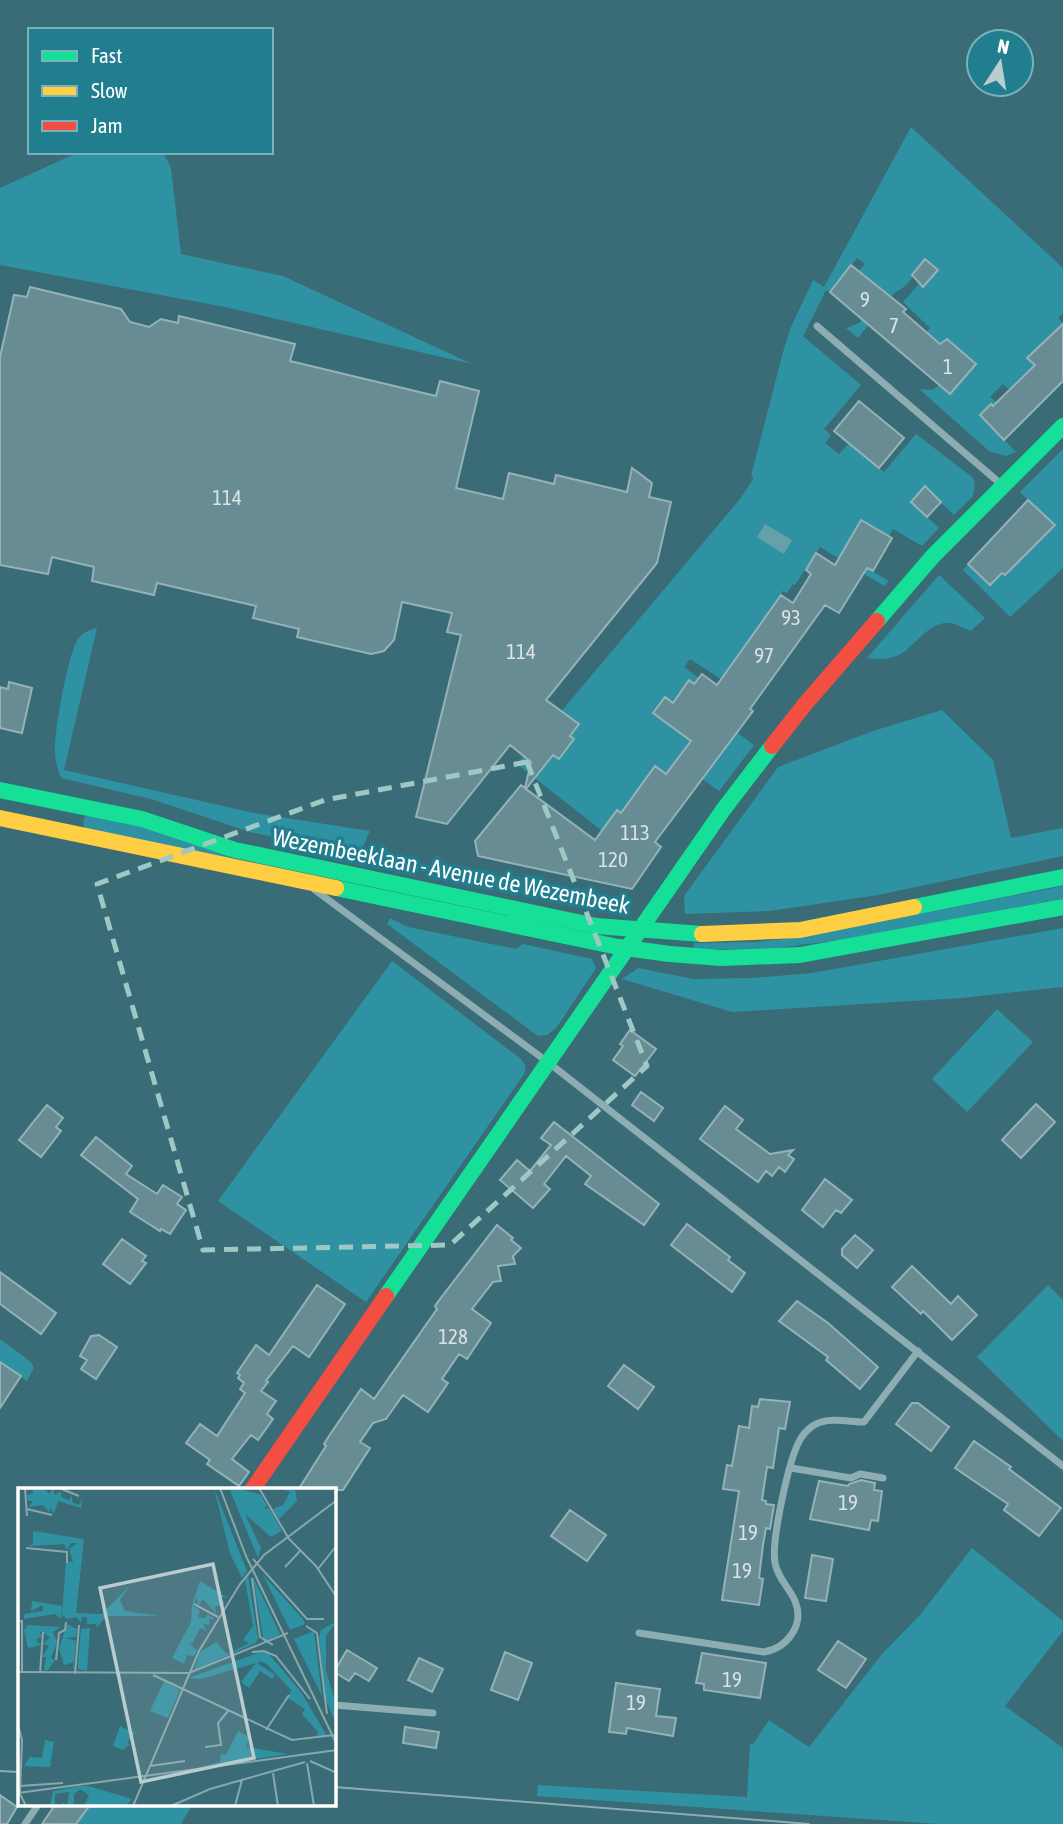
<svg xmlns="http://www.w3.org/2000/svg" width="1063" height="1824" viewBox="0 0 1063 1824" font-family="'Asap Condensed',sans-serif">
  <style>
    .green { fill: #2f92a2 }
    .water { fill: #64a1ab }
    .building { fill: #688c93; stroke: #95b2b7; stroke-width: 2 }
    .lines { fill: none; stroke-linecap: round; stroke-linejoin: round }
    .street { stroke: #8dadb2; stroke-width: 7 }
    .fast { stroke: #16e098; stroke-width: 16 }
    .slow { stroke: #ffcf43; stroke-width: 16 }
    .jam { stroke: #f24e42; stroke-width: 16 }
    .tram { stroke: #8eadb2; stroke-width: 2 }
    .marked { fill: none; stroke: #9fc8c5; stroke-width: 5; stroke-dasharray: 14 9; stroke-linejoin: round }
    .labels { text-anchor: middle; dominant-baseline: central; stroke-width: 7; stroke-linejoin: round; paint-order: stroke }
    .number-label { font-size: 21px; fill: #d9e2e4 }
    .street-label { font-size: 24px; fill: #fff; stroke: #207e8f }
    .inset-road { fill: none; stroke: #88a7ad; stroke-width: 2 }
    .view { fill: #bacccf; fill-opacity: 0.15; stroke: #bacccf; stroke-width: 3.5 }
    .inset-edge { fill: none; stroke: #fff; stroke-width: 3.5 }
  </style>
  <rect width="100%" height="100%" fill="#396c76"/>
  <path class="green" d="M911 127 1063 268V313L1058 318 1063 323V328L1060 326 1050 337 1063 354V381L1059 385 1038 365 1010 390 1003 384 990 397 997 403 993 406 991 405 980 415 1016 452 1006 456 989 451 919 389 933 390 939 385 951 394 976 364 947 339 944 342 942 341 930 354 925 350 914 363 908 358 929 334 927 332 930 328 903 302 934 267 925 260C916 271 909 287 895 292L858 338 846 328 859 323 884 292 859 271 865 264 857 258 830 292 826 290 803 336 861 385 824 429 831 435 825 443 839 454 849 443 884 472 916 434 972 477 975 482 973 496 954 515 924 487 911 502 939 528 922 546 893 529 889 536 842 554 889 581 884 586 820 547 795 585 793 584 787 593 783 591 721 679 690 659 684 667 699 678 695 684 689 681 710 713 754 745 719 791 682 764 671 778 655 767 630 800 649 815 641 827 617 810 608 822 617 828 615 841 517 764 740 499 754 478 751 476 783 352 791 327 813 280 824 287Z
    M79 152H163L171 168 181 254 283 276 472 364 225 307 0 265V188Z
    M1063 449V568L1010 617 963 570 968 564 990 585 1002 573 1005 575 1036 543 1035 532 1043 538 1055 526 1020 492Z
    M939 575 985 618 971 631C965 629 957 624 950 623 928 621 916 646 899 655 888 660 879 659 867 658Z
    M97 628 64 770 254 813 370 831 362 849 356 855 250 832 151 799 61 778C58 769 55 761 55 752 54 733 68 653 78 639 82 633 89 630 97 628Z
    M942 710 993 760 1011 838 1063 828V856L878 895 770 911 685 914 684 896 778 767 873 731Z
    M88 815 140 825 230 856 229 858 85 829 83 825 84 818Z
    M1063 886V899L839 940 777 948 693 950 694 943 756 942 803 937Z
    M390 918 408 927 516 949 523 944 592 959 596 968 557 1027 547 1035 538 1036 387 924Z
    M1063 928V987L961 998 732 1012 622 979 638 968 693 979 752 978 812 973Z
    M392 961 521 1059 526 1066 524 1074 366 1302 218 1201Z
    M997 1009 1033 1042 967 1112 932 1079Z
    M1048 1285 1063 1300V1441L977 1357Z
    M0 1339 31 1362 34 1368 27 1381 0 1362Z
    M972 1548 1063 1621V1631L1005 1706 1063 1748V1824H939L537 1796 538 1785 747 1797 750 1744H753L769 1720 809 1747 883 1653 920 1615Z
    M90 1805 103 1806 192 1805 181 1824H76Z"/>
  <path class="water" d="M765 524 792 540 784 554 757 537Z"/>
  <path class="building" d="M925 259 938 270 923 287 912 275Z
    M851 265 906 309 903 312 940 344 947 339 976 364 950 394 830 292Z
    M30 287 121 309 130 322 149 327 161 319 178 323 179 316 295 344 290 361 436 396 440 381 479 391 456 488 503 499 509 473 554 484 556 475 627 492 632 468 652 483 649 497 671 502 657 563 546 700 579 724 570 736 574 739 559 759 553 755 526 789 595 840 617 810 621 813 655 766 666 774 691 741 653 713 665 697 673 703 689 680 694 684 702 674 717 685 781 595 793 603 811 574 806 570 816 553 835 565 861 520 892 538 873 571 867 568 839 613 825 605 750 709 753 711 655 842 661 847 632 889 478 856 475 841 521 785 525 788 531 762 510 745 447 824 416 817 461 635 447 632 452 613 402 602 394 640 384 651 371 654 297 637 299 629 253 618 256 606 157 583 154 595 92 581 94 567 52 557 48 574 0 565V357L14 295 27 297Z
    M1063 324V381L1004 440 980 415 991 404 993 406 1035 365 1027 358Z
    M859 401 904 438 879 468 834 431Z
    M925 486 941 502 927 517 911 502Z
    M1028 500 1055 525 1005 575 1002 573 990 585 968 564Z
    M9 682 32 688 22 733 0 728V687L8 689Z
    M630 1030 656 1049 635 1076 613 1060 623 1046 620 1044Z
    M641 1092 663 1108 654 1121 632 1105Z
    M1036 1104 1055 1122 1021 1158 1002 1140Z
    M47 1105 63 1118 56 1127 61 1131 41 1157 19 1140Z
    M725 1106 743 1120 736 1129 770 1154 793 1150 788 1155 794 1159 785 1172 779 1167 772 1176 766 1171 758 1182 700 1139Z
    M554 1122 659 1204 644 1225 585 1184 591 1176 566 1156 544 1184 550 1189 533 1208 500 1180 517 1160 530 1171 551 1145 541 1138Z
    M96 1137 132 1166 126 1174 157 1194 163 1185 182 1197 177 1204 186 1210 170 1234 161 1229 160 1231 130 1212 138 1199 81 1155Z
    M825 1179 852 1200 841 1213 836 1210 823 1227 802 1210Z
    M687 1224 730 1257 728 1260 745 1273 732 1292 671 1245Z
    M497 1225 513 1238 511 1240 521 1248 513 1256 515 1264 498 1266 501 1281 493 1282 472 1309 491 1323 467 1359 459 1354 442 1379 448 1383 428 1412 403 1395 386 1419 373 1423 360 1442 370 1448 343 1490H298L326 1446 324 1444 329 1436 361 1389 374 1399 437 1309 435 1306 440 1299Z
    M855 1235 873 1250 857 1268 842 1255V1249Z
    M122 1239 146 1256 142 1261 146 1263 130 1284 103 1264Z
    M912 1266 951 1304 958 1296 977 1315 952 1340 923 1311 921 1314 892 1287Z
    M0 1272 56 1313 41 1334 0 1304Z
    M317 1285 345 1304 309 1357 293 1346 266 1381 268 1382 261 1391 276 1401 267 1414 273 1419 258 1440 251 1435 232 1459 249 1472 239 1486 207 1464 210 1460 186 1443 200 1424 217 1436 245 1393 240 1389 244 1383 238 1378 240 1375 237 1373 256 1345 269 1355Z
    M797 1301 828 1323 878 1367 860 1389 826 1360 828 1357 779 1321Z
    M99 1335 117 1347 96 1379 81 1369 87 1360 80 1356 91 1336Z
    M0 1362 21 1376 0 1408Z
    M624 1365 654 1387 638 1409 608 1386Z
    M760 1399 790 1402 785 1429 779 1428 773 1468 767 1467 762 1500 766 1501V1504L774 1505 770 1529 766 1528 763 1545 759 1578 763 1579 759 1605 722 1600 739 1491 723 1489 727 1465 732 1466 739 1426 749 1428 752 1406 758 1407Z
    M912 1403H918L949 1427 931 1451 896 1424Z
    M974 1441 1011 1467 1009 1469 1061 1508 1039 1536 1004 1510 1008 1504 955 1468Z
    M861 1480 875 1483 874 1490 882 1491 878 1521 871 1520 869 1530 810 1519 819 1481 848 1486 849 1484Z
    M570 1510 606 1535 587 1561 551 1536Z
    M812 1555 833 1559 826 1601 805 1598Z
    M838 1641 866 1659 846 1688 818 1670Z
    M347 1650 377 1668 369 1681 355 1673 349 1681 334 1672Z
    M505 1652 532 1663 518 1700 491 1690Z
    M702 1653 766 1663 760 1698 704 1690V1684L696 1683Z
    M419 1658 443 1669 432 1692 408 1680Z
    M616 1683 660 1689 656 1716 676 1718 673 1736 627 1728 626 1734 609 1732Z
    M405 1727 439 1732 436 1748 403 1743Z
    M0 1795 17 1807 7 1824H0Z
    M55 1805H90L76 1824H42Z"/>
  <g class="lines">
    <path class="street" d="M817 326 1002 485
      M315 890 549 1063 1063 1466
      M791 1468 851 1478 860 1474 883 1478
      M639 1633 764 1652C787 1648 805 1625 795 1601 789 1587 778 1579 775 1563 771 1541 789 1457 801 1438 804 1433 811 1426 816 1424 831 1417 849 1422 864 1422L918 1351
      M334 1705 433 1713
      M25 1824 38 1805"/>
    <path class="fast" d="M877 621 933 556 1063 426
      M0 790 142 819 235 850 596 926 702 934
      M336 888 618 947 670 954 721 958 800 955 1063 907
      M914 907 1063 877
      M386 1296 723 810 772 746"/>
    <path class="slow" d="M0 818 336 888
      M702 934 800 930 914 907"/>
    <path class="jam" d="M772 746 806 703 877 621
      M252 1490 386 1296"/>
    <path class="tram" d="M0 1771 19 1772
      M334 1787 809 1824"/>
  </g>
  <path class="marked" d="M527 762 647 1066 450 1245 203 1250 97 884 325 800Z"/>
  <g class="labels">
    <g class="number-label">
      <text x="865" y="299">9</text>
      <text x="894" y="325">7</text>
      <text x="948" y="366">1</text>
      <text x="227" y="497">114</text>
      <text x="791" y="617">93</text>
      <text x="521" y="651">114</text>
      <text x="764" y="655">97</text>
      <text x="635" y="832">113</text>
      <text x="613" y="859">120</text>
      <text x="453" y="1336">128</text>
      <text x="848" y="1502">19</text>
      <text x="748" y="1532">19</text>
      <text x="742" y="1570">19</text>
      <text x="732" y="1679">19</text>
      <text x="636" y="1702">19</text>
    </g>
    <g class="street-label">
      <text transform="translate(451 871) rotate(11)">Wezembeeklaan - Avenue de Wezembeek</text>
    </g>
  </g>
  <g transform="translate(18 1488)">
    <rect width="318" height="318" fill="#396c76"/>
    <path d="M14 0H26L31 6 36 0V7L43 3V9L51 12 54 7V14L61 17 64 11 63 20 40 13 36 26 32 19V25L25 17 11 19 15 13H10L9 7 15 6ZM196 0 229 83 224 90 212 65ZM218 0 243 7 249 18 246 21 251 20 264 43 253 49 227 26 243 60 240 70 212 2ZM261 0H277L279 13 261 31 255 21 265 17 272 4ZM15 43 66 51 58 125 84 126 112 97 102 112 107 123 141 128H88L79 140 78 136H69V129H64L63 135 58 129 49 131 44 127 48 74H55L51 61 59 55H53L49 62 46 56 10 58 15 56ZM230 87 240 151 238 155 176 182 182 164 198 154 209 166 231 155 225 152 235 138 227 92ZM245 87 285 131 287 136 272 142ZM235 89 262 146 246 154ZM182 93 210 110 203 109 207 116 197 119 198 126 185 111 181 117 180 116 179 109 175 118 182 122 180 129 187 130 189 126 197 131H191L192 137 185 136 189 143 182 140 174 156 170 155 179 162 176 168 169 167 166 176 154 170 173 134 174 117ZM14 113 44 118 43 131 37 126 6 131V126L25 123V117L13 123ZM318 134 308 148V183L318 216V236L308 212 301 149 303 142ZM49 136 59 141 58 149 48 150 58 153 55 183V174L46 177 41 161ZM10 137 43 139 35 144 39 154 33 170 37 172 30 182H26L28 169H24L31 158 25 156 32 149 21 143 24 148 18 152 23 157 10 160 6 142ZM72 140 69 183 60 181V174L63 141ZM296 143 304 208 276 151ZM243 164 250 165 283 204 309 248H298L300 244 284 226 287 221 270 210 273 202 249 176 243 173 239 175 257 187 254 191 242 183 231 200 223 194 238 175 183 191 170 190ZM146 193 162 202 150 230 132 223ZM102 238 117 245 109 255 112 257 104 262 95 258ZM220 243 232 249 228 259 270 266 180 279 202 274 203 266 208 267ZM27 252 36 254 32 279 6 278 12 269 24 270ZM63 298H70L114 311 107 318H66L71 307 62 301 56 306V318H44V314L49 318 51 304 37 306V318H32L35 303Z" fill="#2f92a2"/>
    <path class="inset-road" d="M7 0 9 28M41 0 61 8M202 0 228 68 319 257M241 0 271 51 298 78 319 110M9 21 34 27M8 60 49 64V75M235 71 289 131H306M267 79 282 63M300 81 319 57M234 90 242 149 255 157M176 116 200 129M0 134 4 133V185M288 138 299 145 309 226M234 164 246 163 258 168 292 211M38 172 41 145 47 142 48 134M0 184 171 185 270 145M22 185 25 144M57 186 61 137M135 187 274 252 316 247M0 237 4 252 2 306 8 318M248 242 271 207M187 259 203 257 200 235 210 223M292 273 319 285M289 275 296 318M132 278 167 273M255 285 260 318M2 298 45 295M0 305 319 262M115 318 181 163 222 96 246 67 319 12M153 318 192 301 287 274M217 318 224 292"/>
    <path class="view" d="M195 76 236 270 123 294 82 100Z"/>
    <rect width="318" height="318" class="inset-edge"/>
  </g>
  <rect x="28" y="28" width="245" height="126" fill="#207e8f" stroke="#79b2bc" stroke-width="2"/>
  <rect x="42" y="51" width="35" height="10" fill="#16e098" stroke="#79b2bc" stroke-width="2"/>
  <text x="91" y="63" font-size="21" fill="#ffffff">Fast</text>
  <rect x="42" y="86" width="35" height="10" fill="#ffcf43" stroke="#79b2bc" stroke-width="2"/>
  <text x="91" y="98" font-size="21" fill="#ffffff">Slow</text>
  <rect x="42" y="121" width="35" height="10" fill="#f24e42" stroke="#79b2bc" stroke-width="2"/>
  <text x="91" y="133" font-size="21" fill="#ffffff">Jam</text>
  <g transform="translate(1000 63) rotate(12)"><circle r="33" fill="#207e8f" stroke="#79b2bc" stroke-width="2"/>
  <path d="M0-5L12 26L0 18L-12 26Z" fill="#bacccf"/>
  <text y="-10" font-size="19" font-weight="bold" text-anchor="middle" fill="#ffffff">N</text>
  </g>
</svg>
